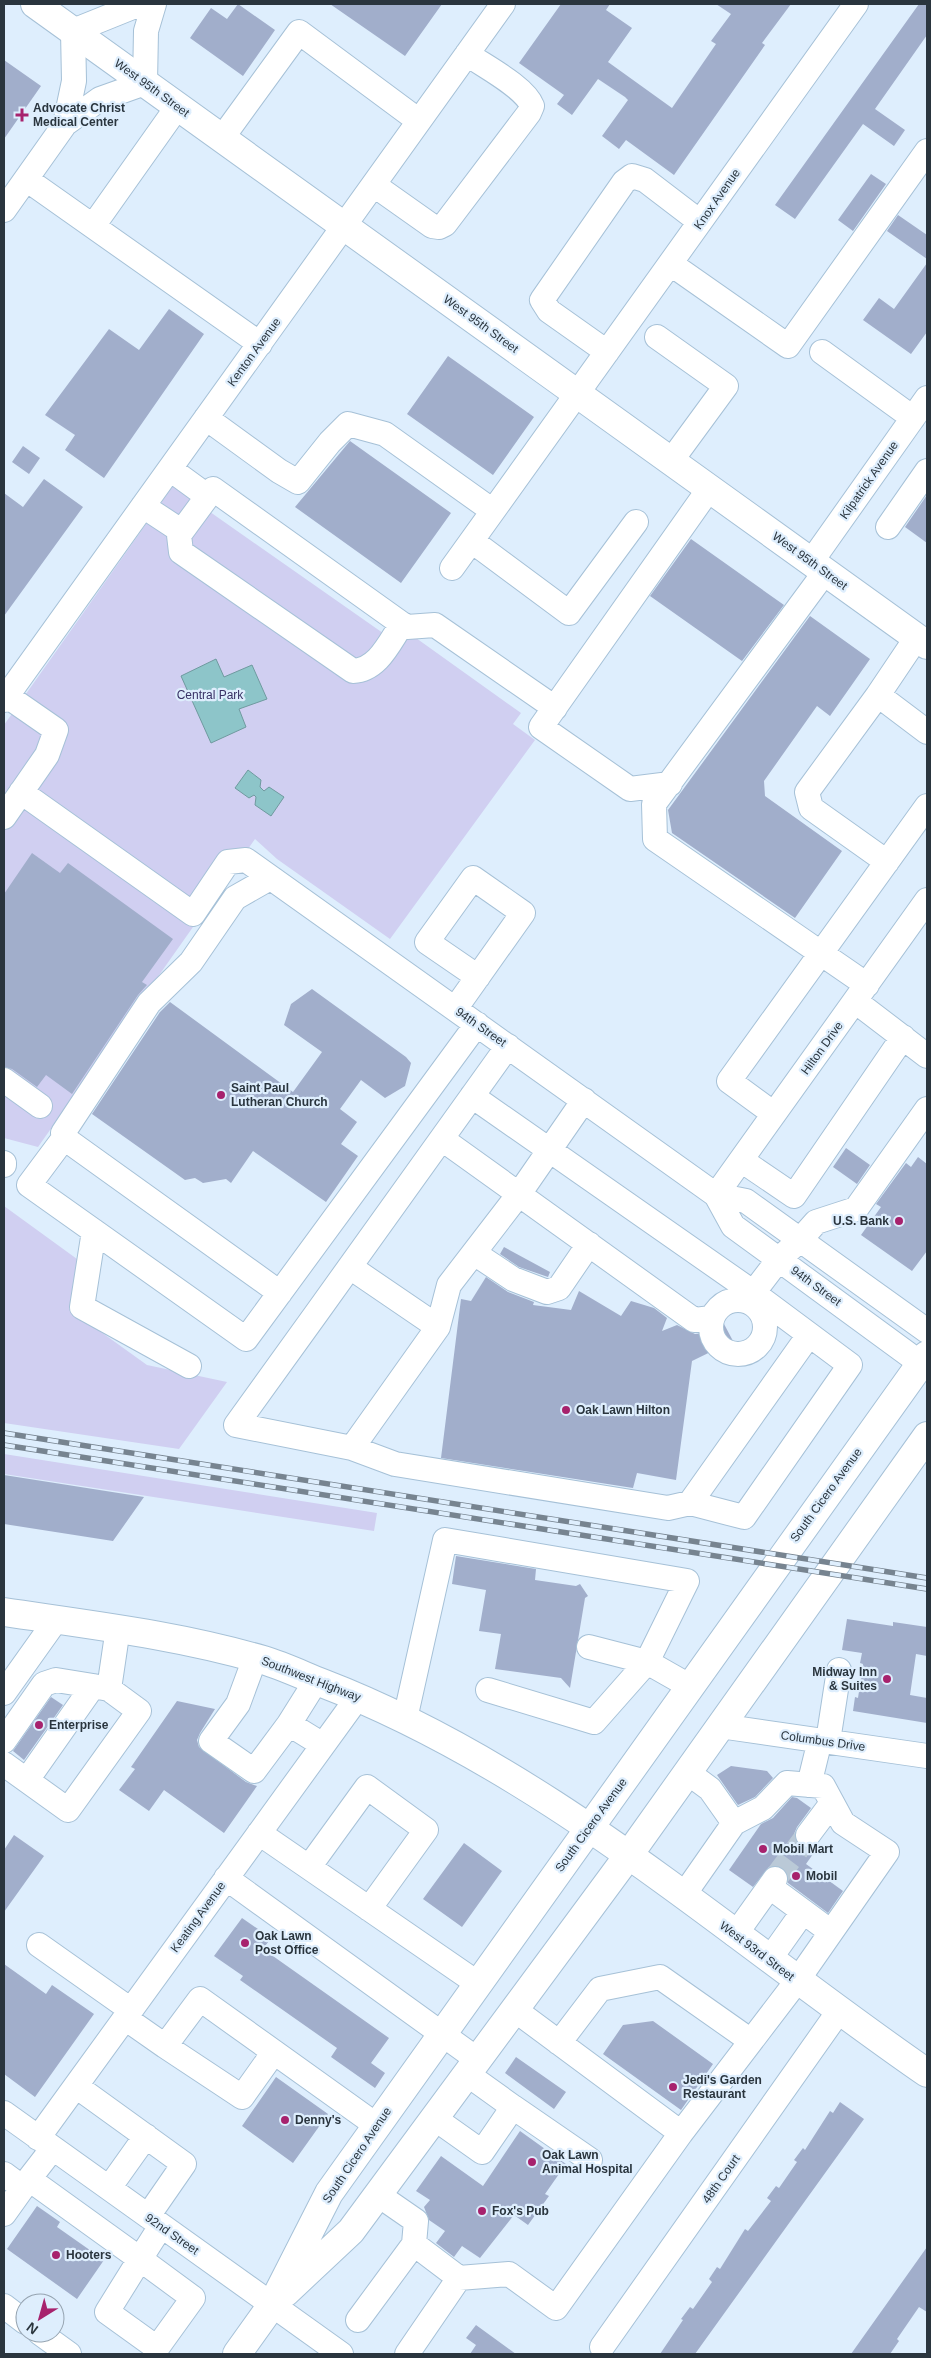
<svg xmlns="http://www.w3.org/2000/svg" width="931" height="2358" viewBox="0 0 931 2358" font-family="Arial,sans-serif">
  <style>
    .green { fill: #d0cff1 }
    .water { fill: #8dc5c9; stroke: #6f9a9f }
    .building { fill: #a1aecb }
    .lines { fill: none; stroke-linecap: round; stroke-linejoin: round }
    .minor-tunnel { stroke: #bac9d7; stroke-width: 24; stroke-dasharray: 24 12; stroke-linecap: butt }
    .minor-casing { stroke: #a6c1d7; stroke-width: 26 }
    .major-casing { stroke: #a6c1d7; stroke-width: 30 }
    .minor { stroke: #fff; stroke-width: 24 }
    .major { stroke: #fff; stroke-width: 28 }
    .rail-casing { stroke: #778490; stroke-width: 5.5 }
    .rail { stroke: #deeefd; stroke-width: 4; stroke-dasharray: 11; stroke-linecap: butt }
    .poi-dot { fill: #a7226d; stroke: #deeefd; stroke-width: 2 }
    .labels { text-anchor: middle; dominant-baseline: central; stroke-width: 4.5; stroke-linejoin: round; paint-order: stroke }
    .street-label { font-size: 12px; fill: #2a353e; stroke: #deeefd }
    .poi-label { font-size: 12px; font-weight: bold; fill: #2a353e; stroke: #deeefd; text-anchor: start }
    .park-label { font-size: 12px; fill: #383165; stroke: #deeefd }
  </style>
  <rect width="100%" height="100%" fill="#deeefd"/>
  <path class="green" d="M173 486 400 645 409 633 521 713 513 724 535 740 390 939 277 859 255 839 38 1147 4 1138V725Z
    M4 1206 77 1259 69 1309 147 1365 227 1382 179 1449 4 1423Z
    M4 1454 377 1513 374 1531 4 1474Z"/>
  <path class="water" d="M216 659 224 677 252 665 267 699 239 709 246 727 211 743 181 676Z
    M248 770 261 780 260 787 264 791 269 787 284 797 271 816 255 805 256 797 254 795 249 798 235 788Z"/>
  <path class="building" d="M238 4 275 30 243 76 190 38 211 8 227 19Z
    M330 4H442L405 56Z
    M561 4H610L606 10 632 28 608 62 672 108 716 44 711 41 731 14 716 4H791L762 43 765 45 674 175 626 140 619 149 602 136 628 100 625 97 598 79 572 115 557 104 564 95 519 63Z
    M919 4H927V35L875 109 905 130 894 146 863 124 795 219 775 205Z
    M4 60 41 86 4 139Z
    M871 174 886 184 853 231 838 220Z
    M898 215 927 235V259L887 231Z
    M927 263V332L911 354 863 320 879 298 894 309Z
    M169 309 204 334 104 478 65 450 75 435 45 415 109 329 139 350Z
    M448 356 534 417 493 475 407 414Z
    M350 441 451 513 401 583 295 507Z
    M23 446 40 458 29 474 12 462Z
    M44 479 83 507 4 616V493L23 507Z
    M927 495V543L905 527Z
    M691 539 784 605 742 661 650 596Z
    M810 616 870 659 830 716 817 706 764 781 765 796 842 851 795 918 672 833 668 810Z
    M32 853 60 873 68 863 173 939 142 982 147 985 138 995 72 1094 46 1075 37 1087 12 1069 4 1067V894Z
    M312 989 406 1057 411 1063 405 1086 385 1098 361 1080 340 1109 357 1122 341 1144 358 1156 326 1202 253 1151 231 1183 226 1179 203 1183 195 1178 185 1180 92 1114 160 1012 170 1002 293 1092 322 1052 284 1025 291 1004Z
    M846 1148 870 1165 857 1184 833 1167Z
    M918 1157 927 1164V1251L912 1271 861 1235 881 1207 876 1204 906 1163 911 1167Z
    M504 1247 550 1272 548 1277 519 1267 500 1254Z
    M486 1277 508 1292 534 1302 533 1305 571 1310 579 1291 621 1316 631 1301 654 1308 667 1318 662 1331 677 1325 695 1334 714 1332 720 1329 724 1324 733 1341 692 1361 676 1480 637 1473 633 1488 441 1458 461 1299 471 1301Z
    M4 1475 144 1497 113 1541 4 1524Z
    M456 1556 536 1569 535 1580 576 1586 580 1584 588 1596 585 1598 570 1688 561 1678 495 1669 501 1634 479 1631 486 1590 452 1584Z
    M847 1619 893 1626V1622L927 1627V1656L916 1654 910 1695 927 1698V1723L853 1711 855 1697 858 1698 863 1664 860 1663 862 1653 842 1650Z
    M51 1697 63 1705 24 1760 13 1751Z
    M177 1701 215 1709 200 1733 197 1740 199 1747 246 1782 257 1786 224 1833 164 1790 149 1811 119 1790 135 1769 131 1767Z
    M731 1766 767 1771 773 1778 755 1797 738 1805 717 1775Z
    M792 1797 797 1798 811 1808 797 1827 794 1834 796 1841 800 1846 807 1849 820 1844 806 1864 843 1891 828 1913 788 1883V1874L783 1868 776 1865 769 1867 753 1887 729 1870 761 1824 773 1818Z
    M14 1835 44 1856 4 1912V1850Z
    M464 1843 502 1871 462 1927 423 1899Z
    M242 1918 271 1938 263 1949 389 2038 371 2063 385 2073 375 2088 331 2057 337 2048 240 1980 243 1976 214 1956Z
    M4 1964 46 1994 52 1985 94 2014 35 2097 4 2074Z
    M653 2021 713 2064 681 2110 603 2054 623 2025Z
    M516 2057 566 2092 554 2109 505 2073Z
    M276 2077 328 2114 293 2163 242 2126Z
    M840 2102 864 2119 695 2354H660L683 2320 681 2319 690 2307 693 2309 712 2282 709 2279 717 2267 720 2269 745 2229 748 2231 771 2201 767 2198 776 2186 779 2188 797 2162 794 2160 803 2148 805 2150 830 2111 833 2113Z
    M520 2131 566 2164 545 2194 549 2196 528 2225 514 2215 480 2258 462 2246 454 2257 436 2243 445 2231 429 2220 424 2207 430 2200 416 2191 441 2156 483 2186Z
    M37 2206 60 2222 57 2227 104 2260 77 2299 7 2249Z
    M927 2247V2312L919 2307 897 2339 899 2341 890 2354H851Z
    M476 2325 516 2354H470L476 2345 466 2338Z"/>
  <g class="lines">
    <path class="minor-tunnel" d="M775 1879 808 1835"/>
    <g class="minor-casing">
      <path id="minor" d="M65 124 74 81 73 31 140 4
        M222 138 299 32 419 121
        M26 179 260 344
        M374 185 432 226 439 227 445 224 529 113 532 106C525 87 484 66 467 54
        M4 210 65 124 100 99 145 83 146 31 154 4
        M93 226 178 106
        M671 264 788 346 927 151
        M657 337 726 386 671 461
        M607 352 549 311 542 300 624 182 632 176 645 180 700 222
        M822 352 913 418
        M206 418 279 471 298 482 330 442 348 424 385 434 493 511 856 4
        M170 469 207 496
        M143 506 181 531
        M888 527 927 471
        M472 541 569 613 636 522
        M811 562 927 398
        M452 568 493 511
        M825 572 654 804 655 839 867 985
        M402 624C389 643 378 670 353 671L181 552 179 535 213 489 402 624 407 627 435 625 555 708
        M878 695 917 637
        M4 700 503 4
        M670 784 630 789 541 727 709 489
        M21 792 193 914 228 862 246 860 716 1195 746 1201 927 1331
        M4 817 47 755 56 730 7 696
        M887 862 811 808 807 792 878 695 927 732
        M855 1001 927 1056
        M455 1009 523 913 473 878 427 942 478 977
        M4 1080 40 1106
        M472 1096 754 1293
        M774 1114 729 1081 927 806
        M64 1138 63 1133 149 1003 191 962 235 898 270 878
        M442 1139 694 1320 712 1318
        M741 1160 794 1196 903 1037
        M4 1163V1165
        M716 1195 927 900
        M716 1195 733 1226 927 1368
        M94 1231 82 1307 189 1366
        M474 1253 513 1279 547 1292 559 1288 589 1244
        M350 1267 438 1327 352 1448 236 1425C327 1299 417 1173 508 1046
        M280 1293 64 1138 29 1185 246 1339 477 1024
        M711 1327a27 27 0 1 1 54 0a27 27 0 1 1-54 0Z
        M747 1301 779 1259 800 1240 816 1222 856 1209 927 1109
        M438 1327 449 1285 519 1194 584 1100
        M352 1448 395 1464 668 1508 690 1503 744 1517 850 1365 764 1301
        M690 1503 809 1335
        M255 1658 238 1704 211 1741 254 1771 289 1724 316 1681
        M109 1689 118 1628
        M488 1690 594 1722 647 1662 589 1647
        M4 1693 56 1620
        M405 1719 445 1540 687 1581 647 1662 691 1687
        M289 1724 323 1745
        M720 1726 927 1756
        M4 1741 44 1684 56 1680 93 1686
        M828 1741 839 1670
        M4 1764 68 1810 139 1711 109 1689 93 1686 27 1780
        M687 1772 710 1789 734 1823
        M809 1785 820 1740
        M259 1833 477 1983
        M808 1835 832 1803
        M309 1867 367 1787 426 1830 369 1909
        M226 1878 478 2060
        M770 1887 831 1932
        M735 1935 775 1879
        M39 1945 131 2010
        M769 1960 803 1912
        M515 2010 681 2133 797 1981 887 1852 843 1823 823 1786 787 1783 763 1808 734 1823 683 1896
        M125 2018 165 2046 200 1999 376 2125
        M559 2043 600 1989 660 1977 751 2041
        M165 2046 242 2097 274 2052
        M76 2086 184 2164 148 2216
        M513 2107 590 2160
        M4 2113 341 2354
        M434 2118 482 2152 513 2107 467 2074
        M38 2138 358 1697
        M53 2148 29 2179 140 2259 107 2312 157 2348 193 2298 140 2259 161 2226
        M4 2174 23 2188
        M109 2188 146 2136
        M377 2194 416 2221 414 2244
        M4 2214 29 2179
        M4 2306 25 2322
        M358 2320 414 2244 459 2278
        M40 2333 69 2354
        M602 2347 839 2011
        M407 2354 459 2278 509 2274 556 2308 681 2133"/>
    </g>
    <g class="major-casing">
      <path id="major" d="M35 4 927 645
        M4 1612C91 1625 178 1635 263 1660 283 1666 302 1675 322 1683 546 1769 731 1938 927 2073
        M286 2292 351 2231 628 1856 927 1436
        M237 2354 272 2305 329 2193 927 1355"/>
    </g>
    <use href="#minor" class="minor"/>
    <use href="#major" class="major"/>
    <g class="rail-casing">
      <path id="rail" d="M4 1433 927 1578
        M4 1445 927 1589"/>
    </g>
    <use href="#rail" class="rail"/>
  </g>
  <g class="poi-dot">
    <path d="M19.5 107.5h5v5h5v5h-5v5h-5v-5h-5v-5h5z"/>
    <circle cx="221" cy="1095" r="5"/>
    <circle cx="899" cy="1221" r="5"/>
    <circle cx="566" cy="1410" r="5"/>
    <circle cx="887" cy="1679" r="5"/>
    <circle cx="39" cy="1725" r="5"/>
    <circle cx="763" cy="1849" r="5"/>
    <circle cx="796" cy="1876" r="5"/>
    <circle cx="245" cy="1943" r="5"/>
    <circle cx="673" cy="2087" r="5"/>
    <circle cx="285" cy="2120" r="5"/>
    <circle cx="532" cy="2162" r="5"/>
    <circle cx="482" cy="2211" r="5"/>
    <circle cx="56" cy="2255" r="5"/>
  </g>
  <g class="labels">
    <g class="street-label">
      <text transform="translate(152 88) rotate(36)">West 95th Street</text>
      <text transform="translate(717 199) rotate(-55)">Knox Avenue</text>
      <text transform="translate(481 324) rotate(36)">West 95th Street</text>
      <text transform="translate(254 352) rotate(-54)">Kenton Avenue</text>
      <text transform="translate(869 480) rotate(-55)">Kilpatrick Avenue</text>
      <text transform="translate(810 561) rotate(36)">West 95th Street</text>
      <text transform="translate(481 1027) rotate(35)">94th Street</text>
      <text transform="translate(822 1048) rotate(-54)">Hilton Drive</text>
      <text transform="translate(816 1286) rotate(36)">94th Street</text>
      <text transform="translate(826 1495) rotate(-54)">South Cicero Avenue</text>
      <text transform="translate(311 1679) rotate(21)">Southwest Highway</text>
      <text transform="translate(823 1741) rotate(8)">Columbus Drive</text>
      <text transform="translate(591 1825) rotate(-54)">South Cicero Avenue</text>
      <text transform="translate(198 1917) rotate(-54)">Keating Avenue</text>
      <text transform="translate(757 1951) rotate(37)">West 93rd Street</text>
      <text transform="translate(357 2155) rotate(-56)">South Cicero Avenue</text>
      <text transform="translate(721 2179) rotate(-55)">48th Court</text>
      <text transform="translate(172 2234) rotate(35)">92nd Street</text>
    </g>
    <g class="poi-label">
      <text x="33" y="108">Advocate Christ<tspan x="33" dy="14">Medical Center</tspan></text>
      <text x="231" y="1088">Saint Paul<tspan x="231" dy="14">Lutheran Church</tspan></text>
      <text x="889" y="1221" text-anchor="end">U.S. Bank</text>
      <text x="576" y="1410">Oak Lawn Hilton</text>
      <text x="877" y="1672" text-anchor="end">Midway Inn<tspan x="877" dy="14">&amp; Suites</tspan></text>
      <text x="49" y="1725">Enterprise</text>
      <text x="773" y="1849">Mobil Mart</text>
      <text x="806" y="1876">Mobil</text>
      <text x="255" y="1936">Oak Lawn<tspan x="255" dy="14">Post Office</tspan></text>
      <text x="683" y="2080">Jedi's Garden<tspan x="683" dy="14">Restaurant</tspan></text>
      <text x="295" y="2120">Denny's</text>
      <text x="542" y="2155">Oak Lawn<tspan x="542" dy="14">Animal Hospital</tspan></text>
      <text x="492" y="2211">Fox's Pub</text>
      <text x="66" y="2255">Hooters</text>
    </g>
    <g class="park-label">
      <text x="210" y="695">Central Park</text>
    </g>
  </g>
  <rect width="931" height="2358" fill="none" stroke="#2a353e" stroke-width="10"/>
  <g transform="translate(40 2318) rotate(217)"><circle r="24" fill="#deeefd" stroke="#96a4b1"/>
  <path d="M0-4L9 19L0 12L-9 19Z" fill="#a7226d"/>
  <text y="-8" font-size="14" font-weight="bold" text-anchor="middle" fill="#2a353e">N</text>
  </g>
</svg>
